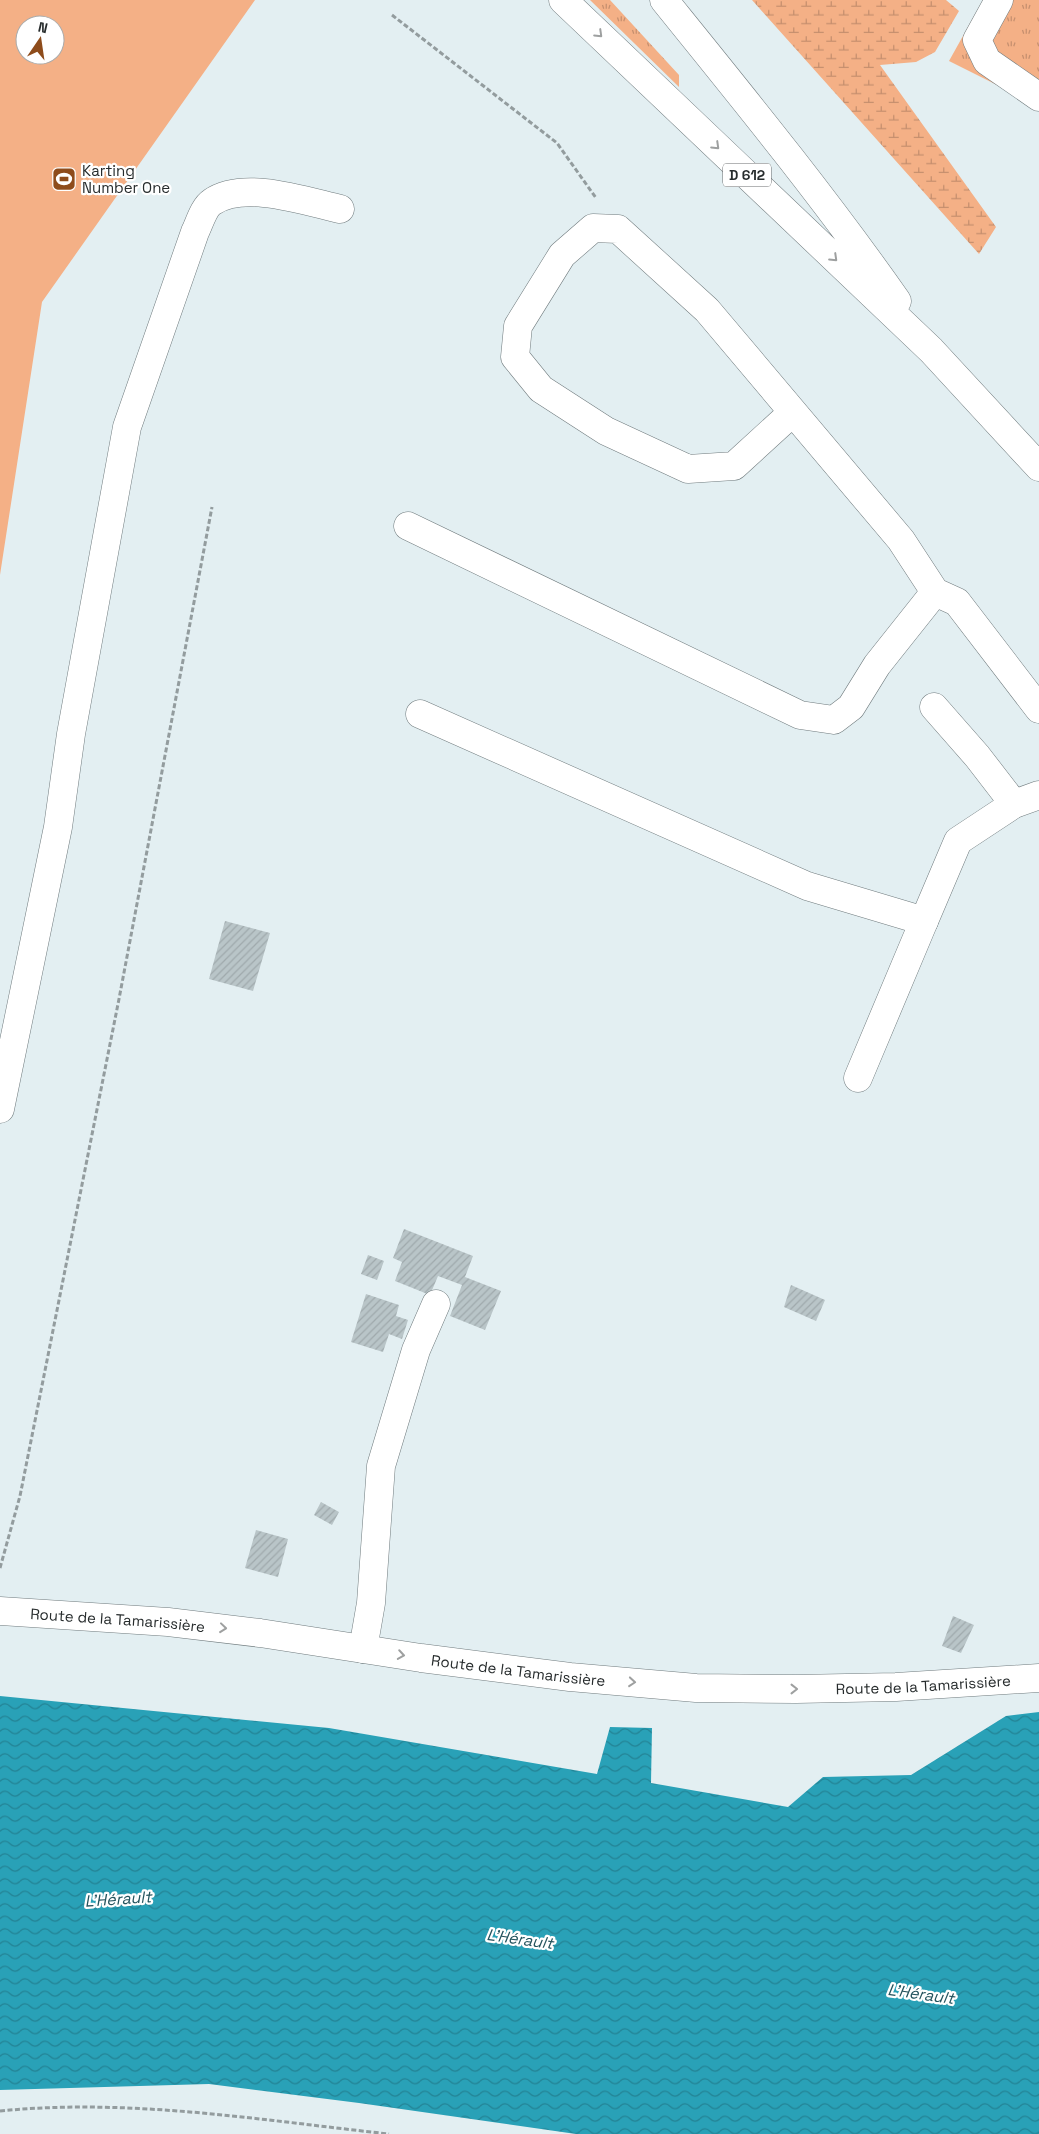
<svg xmlns="http://www.w3.org/2000/svg" width="1039" height="2134" viewBox="0 0 1039 2134" font-family="'Space Grotesk',sans-serif">
  <style>
    .grass { fill: url(#grass-tufts) }
    .wetland { fill: url(#wetland-marsh) }
    .pitch { fill: #f4b086; fill-rule: evenodd }
    .water { fill: url(#water-waves) }
    .building { fill: url(#building-hatch) }
    .lines { fill: none; stroke-linecap: round; stroke-linejoin: round }
    .minor-casing { stroke: #707b7e; stroke-width: 29 }
    .highway-casing { stroke: #707b7e; stroke-width: 29 }
    .path { stroke: #939c9e; stroke-width: 3; stroke-dasharray: 5 2.5; stroke-linecap: butt }
    .minor { stroke: #fff; stroke-width: 28 }
    .highway { stroke: #fff; stroke-width: 28 }
    .oneway { stroke: #9ea0a0 }
    .labels { text-anchor: middle; dominant-baseline: central; stroke-width: 4.5; stroke-linejoin: round; paint-order: stroke }
    .shield { fill: #fff; stroke: #686b6c; stroke-width: 1 }
    .shield-label { font-size: 14px; font-weight: bold; fill: #272c2d }
    .poi-label { font-size: 15px; fill: #272c2d; stroke: #fff; text-anchor: start }
    .street-label { font-size: 15px; fill: #272c2d; stroke: #fff }
    .water-label { font-size: 16px; font-style: italic; fill: #24545e; stroke: #fff }
  </style>
  <defs>
    <pattern id="grass-tufts" width="24" height="20" patternUnits="userSpaceOnUse" patternTransform="scale(1.25)"><rect width="24" height="20" fill="#f4b086"/><path d="M3 7l-1-3M5 7V3M7 7l1-3M15 17l-1-3M17 17v-4M19 17l1-3" fill="none" stroke="#c68f6e"/></pattern>
    <pattern id="wetland-marsh" width="20" height="14" patternUnits="userSpaceOnUse" patternTransform="scale(1.25)"><rect width="20" height="14" fill="#f4b086"/><path d="M1 5h8M5 5V1M11 12h8M15 12V8" fill="none" stroke="#c68f6e"/></pattern>
    <pattern id="water-waves" width="16" height="10" patternUnits="userSpaceOnUse" patternTransform="scale(1.25)"><rect width="16" height="10" fill="#29a1b7"/><path d="M0 5q4-4 8 0t8 0" fill="none" stroke="#238395"/></pattern>
    <pattern id="building-hatch" width="6" height="6" patternUnits="userSpaceOnUse" patternTransform="scale(1.25)"><rect width="6" height="6" fill="#b9c5c8"/><path d="M-1 1l2-2M0 6l6-6M5 7l2-2" fill="none" stroke="#9fa9ac"/></pattern>
  </defs>
  <rect width="100%" height="100%" fill="#e3eff2"/>
  <path class="grass" d="M590 0H610L679 75V87Z
    M983 0H1039V106L949 61Z"/>
  <path class="wetland" d="M752 0H946L959 11 935 52 916 62 880 65 996 227 979 254Z"/>
  <path class="pitch" d="M0 0H255L42 302 0 575ZM25 25H55V55H25Z"/>
  <path class="water" d="M0 1696 329 1728 597 1774 610 1727 652 1728 651 1783 788 1807 823 1777 911 1775 1006 1716 1039 1712V2134H576L359 2103 209 2084 0 2090Z"/>
  <path class="building" d="M225 921 270 933 253 991 209 979Z
    M404 1229 473 1256 465 1277 501 1291 485 1330 450 1316 462 1285 438 1276 430 1295 395 1281 402 1262 393 1258Z
    M368 1255 384 1261 377 1280 361 1274Z
    M791 1285 825 1300 816 1321 784 1307Z
    M366 1294 399 1305 396 1316 408 1320 402 1339 389 1334 383 1352 351 1342Z
    M321 1502 339 1512 332 1525 314 1515Z
    M256 1530 288 1539 278 1577 245 1568Z
    M953 1616 974 1625 961 1653 942 1646Z"/>
  <g class="lines">
    <g class="minor-casing">
      <g id="minor">
        <path d="M999 0 977 40 987 61 1039 97"/>
        <path d="M793 412 734 466 688 469 606 431 541 389 515 357 518 326 562 255 593 228 618 229 707 310 901 540 935 592 957 602 1039 709"/>
        <path d="M408 526 800 715 834 720 851 707 877 665 935 592"/>
        <path d="M934 707 977 756 1014 804"/>
        <path d="M420 714 807 886 924 921 958 841 1014 804 1039 795"/>
        <path d="M858 1078 924 921"/>
        <path d="M0 1109 58 827 71 734 127 427 195 232C199 224 204 207 212 202 244 180 305 201 340 209"/>
        <path id="s1" d="M0 1611 168 1622 260 1633 421 1658 570 1677 696 1688 796 1689 896 1687 1039 1678"/>
        <path d="M363 1649 371 1603 381 1466 416 1350 436 1304"/>
      </g>
    </g>
    <g class="highway-casing">
      <path id="highway" d="M563 0 931 350 1039 467
        M664 0C744 99 824 197 897 301"/>
    </g>
    <path class="path" d="M392 15 557 143 596 198
      M0 1568 20 1496 119 999 212 507
      M0 2111C130 2098 260 2120 389 2134"/>
    <use href="#minor" class="minor"/>
    <use href="#highway" class="highway"/>
  </g>
  <defs><path id="oneway-chevron" d="M-2-3.5L2.5 0L-2 3.5" fill="none" stroke-width="1.6" stroke-linecap="round" stroke-linejoin="round" transform="scale(1.25)"/></defs>
  <g class="oneway">
    <use href="#oneway-chevron" transform="translate(599 34) rotate(44)"/>
    <use href="#oneway-chevron" transform="translate(716 146) rotate(44)"/>
    <use href="#oneway-chevron" transform="translate(834 258) rotate(44)"/>
    <use href="#oneway-chevron" transform="translate(223 1628) rotate(6)"/>
    <use href="#oneway-chevron" transform="translate(401 1655) rotate(9)"/>
    <use href="#oneway-chevron" transform="translate(632 1682) rotate(5)"/>
    <use href="#oneway-chevron" transform="translate(794 1689)"/>
  </g>
  <defs>
    <g id="stadium-square" transform="scale(1.25)"><rect x="-9" y="-9" width="18" height="18" rx="4" fill="#8e4c1b" stroke="#fff"/><path d="M0-5a6.5 5 0 1 0 0 10a6.5 5 0 1 0 0-10ZM-3.5-1.8h7v3.6h-7Z" fill="#fff"/></g>
  </defs>
  <g fill-rule="evenodd">
    <use href="#stadium-square" x="64" y="179"/>
  </g>
  <g class="labels">
    <rect class="shield" x="723" y="163.5" width="48" height="23" rx="4"/>
    <g class="shield-label">
      <text x="747" y="175">D 612</text>
    </g>
    <g class="poi-label">
      <text x="82" y="170">Karting<tspan x="82" dy="17">Number One</tspan></text>
    </g>
    <g class="street-label">
      <text stroke="none"><textPath href="#s1" startOffset="118">Route de la Tamarissière</textPath></text>
      <text stroke="none"><textPath href="#s1" startOffset="522">Route de la Tamarissière</textPath></text>
      <text stroke="none"><textPath href="#s1" startOffset="928">Route de la Tamarissière</textPath></text>
    </g>
    <g class="water-label">
      <text transform="translate(118 1899) rotate(-4)">L'Hérault</text>
      <text transform="translate(520 1939) rotate(8)">L'Hérault</text>
      <text transform="translate(921 1994) rotate(8)">L'Hérault</text>
    </g>
  </g>
  <g transform="translate(40 40) rotate(13)"><circle r="24" fill="#ffffff" stroke="#a9abab"/>
  <path d="M0-4L9 19L0 12L-9 19Z" fill="#8e4c1b"/>
  <text y="-8" font-size="14" font-weight="bold" text-anchor="middle" fill="#272c2d">N</text>
  </g>
</svg>
